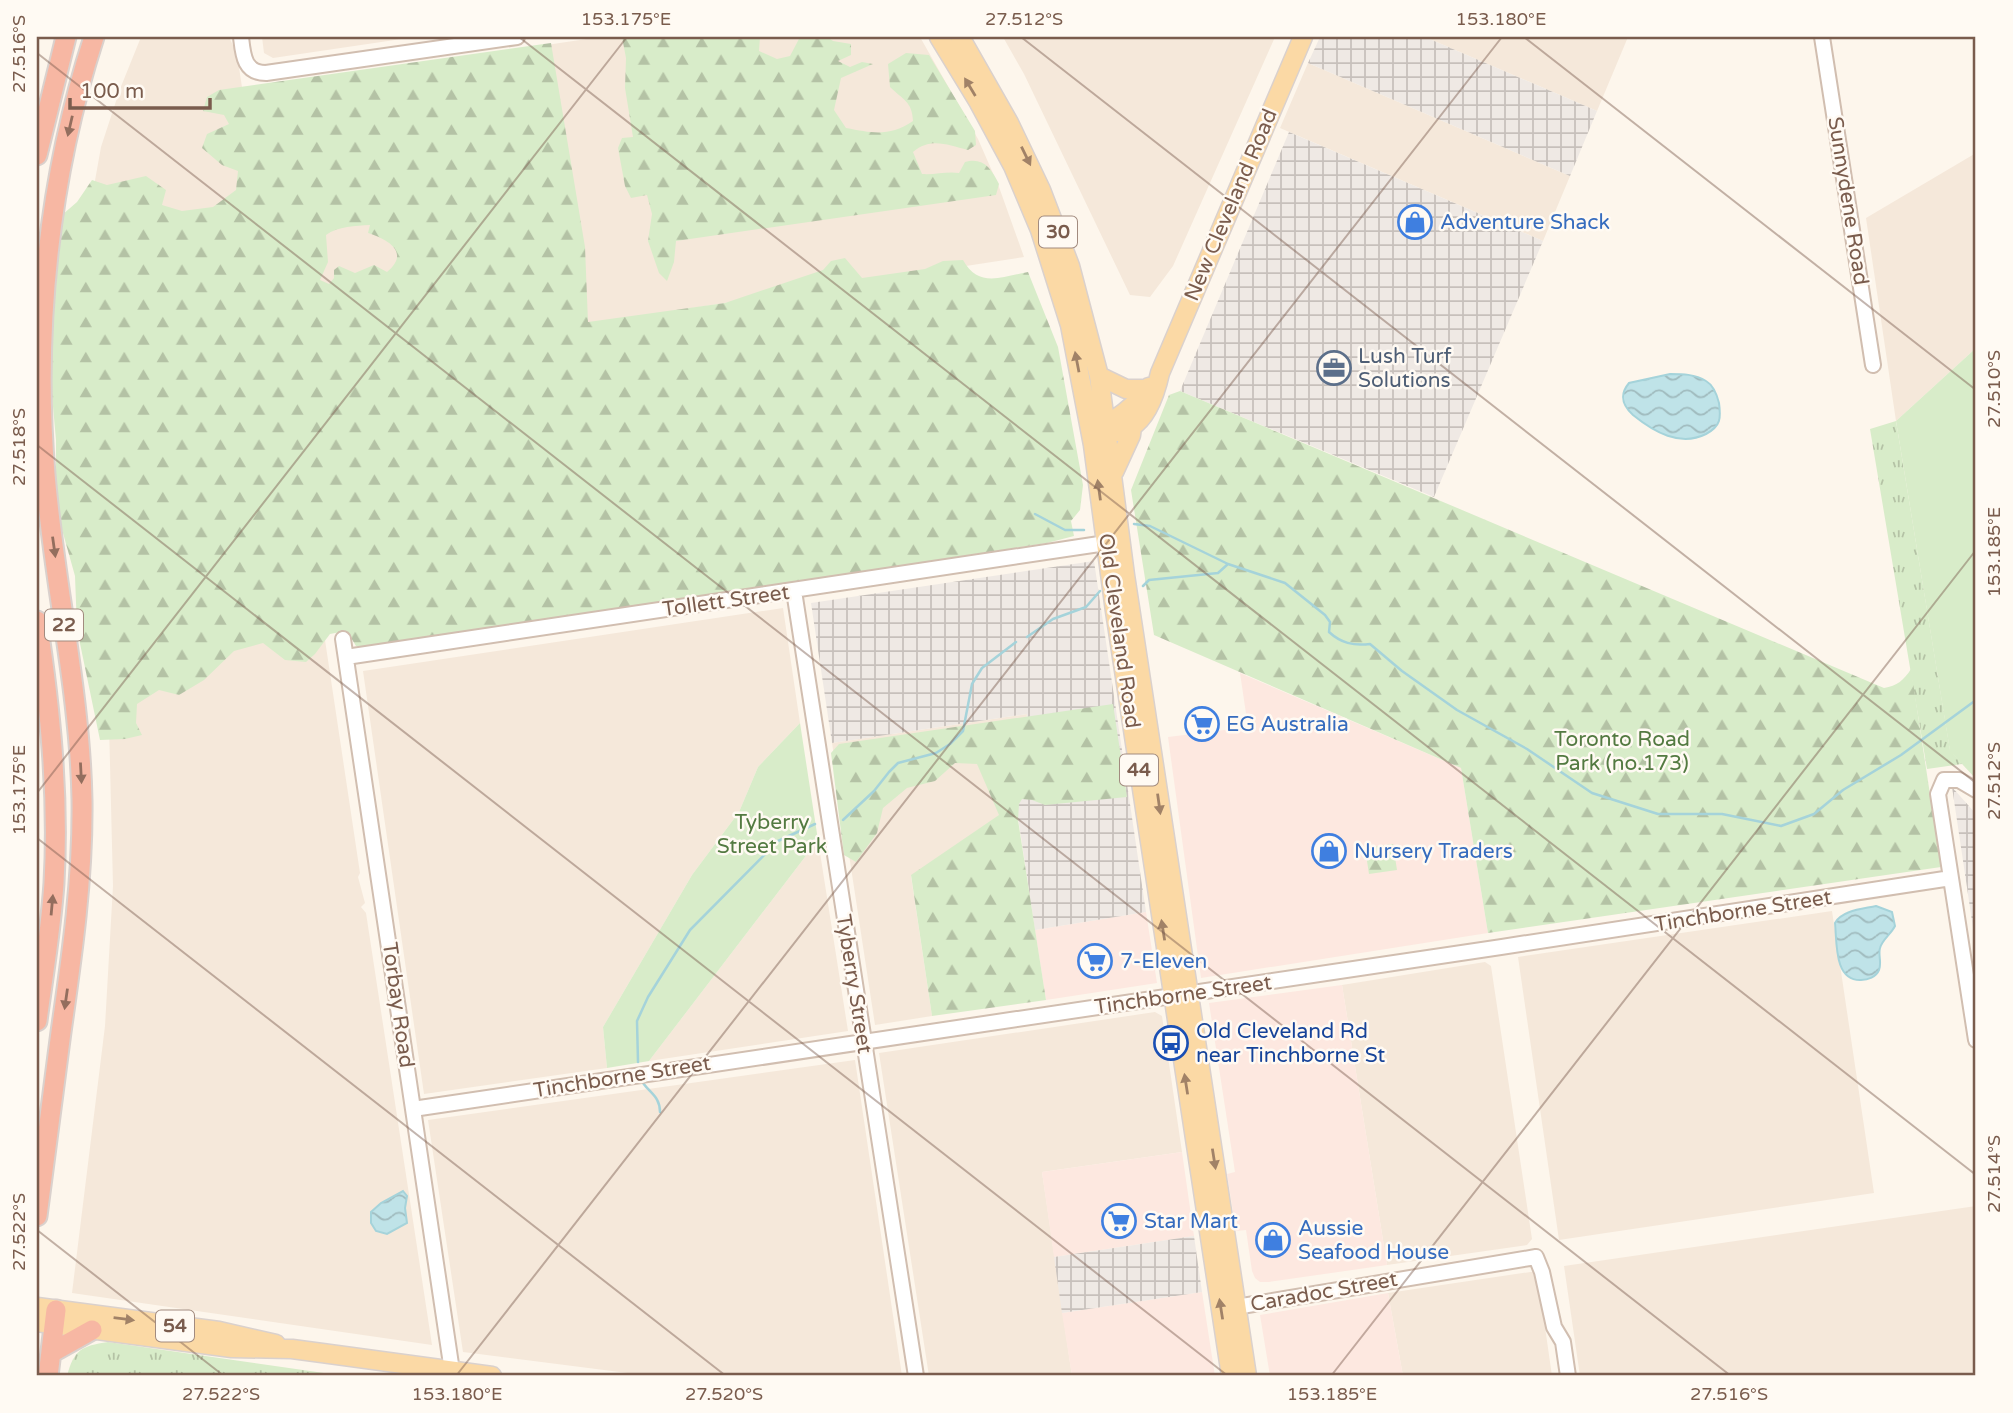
<svg xmlns="http://www.w3.org/2000/svg" width="2013" height="1413" viewBox="0 0 2013 1413" font-family="'Varela Round',sans-serif">
  <style>
    .residential { fill: #f5e8da }
    .commercial { fill: #fde8e0 }
    .industrial { fill: url(#industrial-grid) }
    .grass { fill: url(#grass-tufts) }
    .forest { fill: url(#forest-firs); fill-rule: evenodd }
    .park { fill: #d8ecc9 }
    .water { fill: url(#water-waves); stroke: #a5d3da; stroke-width: 2 }
    .lines { fill: none; stroke-linecap: round; stroke-linejoin: round }
    .stream { stroke: #a5d3da; stroke-width: 2.5 }
    .minor-casing { stroke: #d1beb0; stroke-width: 18 }
    .major-casing { stroke: #dad1cd; stroke-width: 21 }
    .highway-casing { stroke: #dad1cd; stroke-width: 23 }
    .minor { stroke: #fff; stroke-width: 14 }
    .major { stroke: #fbd9a5; stroke-width: 18 }
    .highway { stroke: #f7b7a3; stroke-width: 19 }
    .oneway { fill: #a18267 }
    .oneway2 { fill: #936e5e }
    .ticks { fill: none; stroke: #7a5c4d; stroke-width: 2; stroke-opacity: 0.45 }
    .labels { text-anchor: middle; dominant-baseline: central; stroke-width: 5; stroke-linejoin: round; paint-order: stroke }
    .shield { fill: #fffaf3; stroke: #a28b7f; stroke-width: 2 }
    .shield-label { font-size: 19px; font-weight: bold; fill: #7a5c4d }
    .street-label { font-size: 21px; fill: #7a5c4d; stroke: #fffaf3 }
    .shop-label { font-size: 21px; fill: #366cbe; stroke: #fffaf3; text-anchor: start }
    .service-label { font-size: 21px; fill: #4e5e75; stroke: #fffaf3; text-anchor: start }
    .park-label { font-size: 21px; fill: #537a41; stroke: #fffaf3 }
    .transit-label { font-size: 21px; fill: #164399; stroke: #fffaf3; text-anchor: start }
    .neatline { fill: none; stroke: #7a5c4d; stroke-width: 2.5 }
    .ticks-label { font-size: 18px; text-anchor: middle; fill: #7a5c4d }
  </style>
  <defs>
    <pattern id="industrial-grid" width="8" height="8" patternUnits="userSpaceOnUse" patternTransform="scale(1.75)"><rect width="8" height="8" fill="#efe9e4"/><path d="M0 4h8M4 0v8" fill="none" stroke="#c7c0bb"/></pattern>
    <pattern id="grass-tufts" width="24" height="20" patternUnits="userSpaceOnUse" patternTransform="scale(1.75)"><rect width="24" height="20" fill="#d8ecc9"/><path d="M3 7l-1-3M5 7V3M7 7l1-3M15 17l-1-3M17 17v-4M19 17l1-3" fill="none" stroke="#b4c2a5"/></pattern>
    <pattern id="forest-firs" width="22" height="20" patternUnits="userSpaceOnUse" patternTransform="scale(1.75)"><rect width="22" height="20" fill="#d8ecc9"/><path d="M5 1l3.5 6h-7zM16 11l3.5 6h-7z" fill="#b4c2a5"/></pattern>
    <pattern id="water-waves" width="16" height="10" patternUnits="userSpaceOnUse" patternTransform="scale(1.75)"><rect width="16" height="10" fill="#bfe3e8"/><path d="M0 5q4-4 8 0t8 0" fill="none" stroke="#a0bbbe"/></pattern>
  </defs>
  <rect width="100%" height="100%" fill="#fdf6ec"/>
  <path class="residential" d="M141 37H229L237 54 360 873 358 877 365 903 361 907 366 913 432 1345 72 1293 105 1026 113 886 109 723 74 298 101 147 120 89Z
    M262 37H415L273 58 264 53Z
    M600 37H920L978 139 999 187 1024 257 588 324 355 641 271 86Z
    M1003 37H1275L1173 266 1150 297 1130 295 1024 74Z
    M1425 37H1628L1597 111Z
    M1308 63 1570 176 1543 241 1280 128Z
    M1976 153V348L1896 421 1866 218Z
    M783 608 800 723 758 767 739 812 692 875 603 1027 607 1068 424 1094 363 671Z
    M1027 714 1016 804 911 876 932 1016 875 1025 832 743Z
    M818 840 848 1031 649 1061Z
    M1832 911 1874 1193 1559 1240 1518 957Z
    M1485 962 1491 966 1532 1239 1527 1245 1387 1265 1342 985Z
    M1155 1012 1162 1016 1182 1152 1042 1172 1072 1376H929L879 1053Z
    M855 1060 902 1376H651L463 1352 428 1120Z
    M1976 1206V1376H1580L1564 1266Z
    M1537 1271 1552 1376H1403L1388 1293Z"/>
  <path class="commercial" d="M1240 673 1461 768 1488 933 1201 978 1168 737 1248 727Z
    M1146 912 1157 983 1046 1000 1035 930Z
    M1342 985 1387 1265 1269 1282H1260L1255 1278 1252 1271 1246 1230 1236 1231 1227 1174 1235 1172 1209 1003Z
    M1182 1152 1194 1236 1054 1257 1042 1172Z
    M1202 1292 1215 1376H1072L1062 1313Z
    M1388 1293 1403 1376H1270L1260 1315Z"/>
  <path class="industrial" d="M1320 37H1425L1597 111 1570 176 1308 63Z
    M1289 132 1543 241 1434 497 1180 391Z
    M1094 561 1146 912 1035 930 1016 804 1027 714 832 743 811 603Z
    M1952 787 1976 814V948Z
    M1194 1236 1202 1292 1062 1313 1054 1257Z"/>
  <path class="grass" d="M1896 421 1950 750 1962 764 1927 769 1870 429Z
    M108 1342 338 1375V1376H67C74 1350 81 1346 108 1342Z"/>
  <path class="forest" d="M622 37H760L759 51 777 59 790 56 800 37H827L833 41 851 44V55L838 61 850 67 862 62 873 64 841 78 834 110 846 128C873 133 889 137 913 121 912 101 903 100 890 87L888 64 906 53 929 55 975 131 976 145 968 150C947 145 931 137 913 152L922 174C935 175 947 171 959 173L965 162C983 157 991 168 999 184L996 195 676 241 674 262 667 281 659 273 648 241 652 214 647 195 631 198 625 186 618 148 622 138 633 137 625 88 626 58Z
    M551 43 585 247 588 322 725 303 823 270 831 261 845 258 862 278 925 269 943 261 963 260C978 288 1001 277 1028 272L1058 347 1083 485 1080 510 1071 521 1074 536 1047 543 367 647 356 646C349 633 344 631 330 634L315 654 306 662 285 660 263 643 234 651 204 680 179 695 159 690 137 704 136 723 142 735 125 739 100 740 77 629 75 576 56 508V440L48 351 62 215 77 202 92 180 107 185 146 176 166 190 162 205 182 211 213 207 236 190 238 171 222 165 202 148 207 134 229 124 224 115 203 111 207 97 219 90ZM370 225 368 233C387 239 411 252 387 272L374 265 355 273 339 266 334 270V278L329 284 320 280 328 262 326 235C338 226 356 226 370 225Z
    M1180 391 1884 688C1897 686 1904 680 1911 669L1941 867 1488 933 1461 768 1154 635 1131 490 1169 395Z
    M1113 704 1127 797 1045 805 1032 800 1022 799 1019 804 1018 820 1046 1000 932 1016 911 875 999 815 977 764 955 763 935 781 907 788 883 808 877 833 856 862 844 855 831 753 839 744Z
    M1393 844 1397 870 1369 874 1365 848Z"/>
  <path class="park" d="M1976 348V779L1950 751 1896 421Z
    M800 723 818 840 649 1061 607 1068 603 1027 692 875 739 812 758 767Z"/>
  <path class="water" d="M1670 374C1682 374 1695 374 1706 381 1713 385 1717 395 1719 403 1721 418 1721 426 1706 434 1680 447 1654 432 1633 415 1622 405 1619 395 1629 383Z
    M1876 906 1892 912 1895 926C1891 934 1882 940 1880 948 1878 955 1882 963 1879 970 1876 977 1868 980 1861 980 1834 981 1837 943 1835 923 1842 910 1863 909 1876 906Z
    M403 1191 407 1196 405 1208 407 1223 387 1234 376 1231 371 1223V1212L381 1203Z"/>
  <g class="lines">
    <path class="stream" d="M1035 514 1065 530H1084
      M1134 524 1150 526 1228 564 1285 583 1325 615 1330 622 1329 632C1341 643 1353 646 1370 644L1402 671 1457 710 1527 749 1592 793 1658 814H1722L1781 826 1814 814 1843 790 1901 755 1976 700
      M1143 586 1149 580 1218 573 1228 564
      M1027 637 1053 619 1086 607 1100 591
      M843 820 874 791 889 772 898 763 936 753 950 744 963 731 972 684 982 668 1016 642
      M638 1062 637 1021 648 997 690 930 778 841 815 824
      M643 1083C651 1094 660 1097 660 1112"/>
    <g class="minor-casing">
      <path id="minor" d="M241 37C243 55 244 73 266 73L517 37
        M1822 37 1873 365
        M794 591 916 1376
        M343 639 452 1371
        M346 657 1106 543
        M1976 790 1959 780H1944L1938 794 1976 1040
        M413 1109C926 1030 1439 959 1951 878
        M1236 1307 1536 1257 1542 1272 1554 1327 1563 1342 1568 1376"/>
    </g>
    <g class="major-casing">
      <path id="major" d="M939 37 978 101 1013 166 1040 230 1070 325 1093 445 1115 611 1231 1376
        M960 37 1009 123 1041 190 1070 266 1099 376 1125 575 1247 1376
        M1099 376 1126 389H1147
        M1098 427C1119 420 1135 405 1149 387
        M1098 435C1109 433 1122 433 1131 427 1148 417 1156 391 1160 373L1303 37
        M1114 472 1131 435 1132 427
        M37 1307 219 1331 276 1344
        M37 1322 232 1348 292 1349 322 1353 492 1376"/>
    </g>
    <g class="highway-casing">
      <path id="highway" d="M37 155 66 37
        M37 621C50 708 59 794 54 883 51 929 43 975 37 1021
        M37 1216C45 1155 53 1094 61 1032 72 955 83 879 82 800 80 691 54 583 45 474 33 328 49 176 94 37
        M51 1353 92 1330
        M48 1376 56 1310"/>
    </g>
    <use href="#minor" class="minor"/>
    <use href="#major" class="major"/>
    <use href="#highway" class="highway"/>
  </g>
  <defs><path id="oneway-solid" d="M-6-.8H1V-3.2L6.5 0L1 3.2V.8H-6Z" transform="scale(1.75)"/></defs>
  <g class="oneway">
    <use href="#oneway-solid" transform="translate(970 87) rotate(-121)"/>
    <use href="#oneway-solid" transform="translate(1026 156) rotate(64)"/>
    <use href="#oneway-solid" transform="translate(1077 362) rotate(-101)"/>
    <use href="#oneway-solid" transform="translate(1099 490) rotate(-98)"/>
    <use href="#oneway-solid" transform="translate(1159 804) rotate(82)"/>
    <use href="#oneway-solid" transform="translate(1163 930) rotate(-99)"/>
    <use href="#oneway-solid" transform="translate(1186 1084) rotate(-99)"/>
    <use href="#oneway-solid" transform="translate(1214 1159) rotate(81)"/>
    <use href="#oneway-solid" transform="translate(1221 1309) rotate(-99)"/>
    <use href="#oneway-solid" transform="translate(124 1319) rotate(7)"/>
  </g>
  <g class="oneway2">
    <use href="#oneway-solid" transform="translate(70 126) rotate(103)"/>
    <use href="#oneway-solid" transform="translate(54 547) rotate(82)"/>
    <use href="#oneway-solid" transform="translate(81 773) rotate(87)"/>
    <use href="#oneway-solid" transform="translate(52 905) rotate(-85)"/>
    <use href="#oneway-solid" transform="translate(66 999) rotate(98)"/>
  </g>
  <path class="ticks" d="M519 37 1976 1175M1021 37 1976 783M1524 37 1976 390M37 53 1731 1376M37 445 1228 1376M37 793 627 37M37 838 726 1376M37 1230 224 1376M456 1376 1502 37M1331 1376 1976 550"/>
  <defs>
    <g id="shop-ring" transform="scale(1.75)"><circle r="9.5" fill="#fffaf3" stroke="#3f7fe0" stroke-width="1.5"/><path d="M-5-2.5h2.3a2.7 3.5 0 0 1 5.4 0H5L5.5 6h-11ZM-1.5-2.5h3a1.5 2.3 0 0 0-3 0Z" fill="#3f7fe0"/></g>
    <g id="office-ring" transform="scale(1.75)"><circle r="9.5" fill="#fffaf3" stroke="#5c6f8a" stroke-width="1.5"/><path d="M-6-3h4V-5.5h4V-3h4V5H-6ZM-1-4.5V-3h2v-1.5ZM-6 0V1H6V0Z" fill="#5c6f8a"/></g>
    <g id="supermarket-ring" transform="scale(1.75)"><circle r="9.5" fill="#fffaf3" stroke="#3f7fe0" stroke-width="1.5"/><path d="M-6-5.5h2.5l.6 2H6L4.5 2H-2.5L-4.4-4H-6ZM-1.5 3.2a1.3 1.3 0 1 0 .1 0ZM3 3.2a1.3 1.3 0 1 0 .1 0Z" fill="#3f7fe0"/></g>
    <g id="bus-ring" transform="scale(1.75)"><circle r="9.5" fill="#fffaf3" stroke="#1a4fb4" stroke-width="1.5"/><path d="M-5-6H5V4H4V6H2V4H-2V6H-4V4H-5ZM-3.5-4V0h7V-4ZM-3.5 1.2v1.5H-2V1.2ZM2 1.2v1.5H3.5V1.2Z" fill="#1a4fb4"/></g>
  </defs>
  <g fill-rule="evenodd">
    <use href="#shop-ring" x="1415" y="222"/>
    <use href="#office-ring" x="1334" y="368"/>
    <use href="#supermarket-ring" x="1202" y="724"/>
    <use href="#shop-ring" x="1329" y="851"/>
    <use href="#supermarket-ring" x="1095" y="961"/>
    <use href="#bus-ring" x="1171" y="1043"/>
    <use href="#supermarket-ring" x="1119" y="1221"/>
    <use href="#shop-ring" x="1273" y="1240"/>
  </g>
  <g class="labels">
    <g class="shield">
      <rect x="1039" y="216.5" width="38" height="31" rx="5"/>
      <rect x="45" y="609.5" width="38" height="31" rx="5"/>
      <rect x="1120" y="754.5" width="38" height="31" rx="5"/>
      <rect x="156" y="1310.5" width="38" height="31" rx="5"/>
    </g>
    <g class="shield-label">
      <text x="1058" y="232">30</text>
      <text x="64" y="625">22</text>
      <text x="1139" y="770">44</text>
      <text x="175" y="1326">54</text>
    </g>
    <g class="street-label">
      <text transform="translate(1848 201) rotate(81)">Sunnydene Road</text>
      <text transform="translate(1231 205) rotate(-67)">New Cleveland Road</text>
      <text transform="translate(726 601) rotate(-8)">Tollett Street</text>
      <text transform="translate(1119 631) rotate(82)">Old Cleveland Road</text>
      <text transform="translate(1743 911) rotate(-9)">Tinchborne Street</text>
      <text transform="translate(854 984) rotate(81)">Tyberry Street</text>
      <text transform="translate(1183 995) rotate(-8)">Tinchborne Street</text>
      <text transform="translate(398 1005) rotate(82)">Torbay Road</text>
      <text transform="translate(622 1077) rotate(-9)">Tinchborne Street</text>
      <text transform="translate(1324 1292) rotate(-10)">Caradoc Street</text>
    </g>
    <g class="shop-label">
      <text x="1440" y="222">Adventure Shack</text>
      <text x="1226" y="724">EG Australia</text>
      <text x="1354" y="851">Nursery Traders</text>
      <text x="1120" y="961">7-Eleven</text>
      <text x="1144" y="1221">Star Mart</text>
      <text x="1298" y="1228">Aussie<tspan x="1298" dy="24">Seafood House</tspan></text>
    </g>
    <g class="service-label">
      <text x="1358" y="356">Lush Turf<tspan x="1358" dy="24">Solutions</tspan></text>
    </g>
    <g class="park-label">
      <text x="1622" y="739">Toronto Road<tspan x="1622" dy="24">Park (no.173)</tspan></text>
      <text x="772" y="822">Tyberry<tspan x="772" dy="24">Street Park</tspan></text>
    </g>
    <g class="transit-label">
      <text x="1196" y="1031">Old Cleveland Rd<tspan x="1196" dy="24">near Tinchborne St</tspan></text>
    </g>
  </g>
  <rect width="2013" height="1413" fill="none" stroke="#fffaf3" stroke-width="77"/>
  <path d="M70 98v10h140v-10" fill="none" stroke="#7a5c4d" stroke-width="3.5"/>
  <text x="80" y="98" font-size="21" fill="#7a5c4d" stroke="#fffaf3" stroke-width="5" paint-order="stroke">100 m</text>
  <rect x="38" y="38" width="1936" height="1336" class="neatline"/>
  <g class="ticks-label">
    <text x="626" y="25">153.175°E</text>
    <text x="1024" y="25">27.512°S</text>
    <text x="1501" y="25">153.180°E</text>
    <text transform="translate(19 54) rotate(-90)" y="6">27.516°S</text>
    <text transform="translate(1994 389) rotate(-90)" y="6">27.510°S</text>
    <text transform="translate(19 447) rotate(-90)" y="6">27.518°S</text>
    <text transform="translate(1994 552) rotate(-90)" y="6">153.185°E</text>
    <text transform="translate(1994 781) rotate(-90)" y="6">27.512°S</text>
    <text transform="translate(19 790) rotate(-90)" y="6">153.175°E</text>
    <text transform="translate(1994 1174) rotate(-90)" y="6">27.514°S</text>
    <text transform="translate(19 1232) rotate(-90)" y="6">27.522°S</text>
    <text x="221" y="1400">27.522°S</text>
    <text x="457" y="1400">153.180°E</text>
    <text x="724" y="1400">27.520°S</text>
    <text x="1332" y="1400">153.185°E</text>
    <text x="1729" y="1400">27.516°S</text>
  </g>
</svg>
